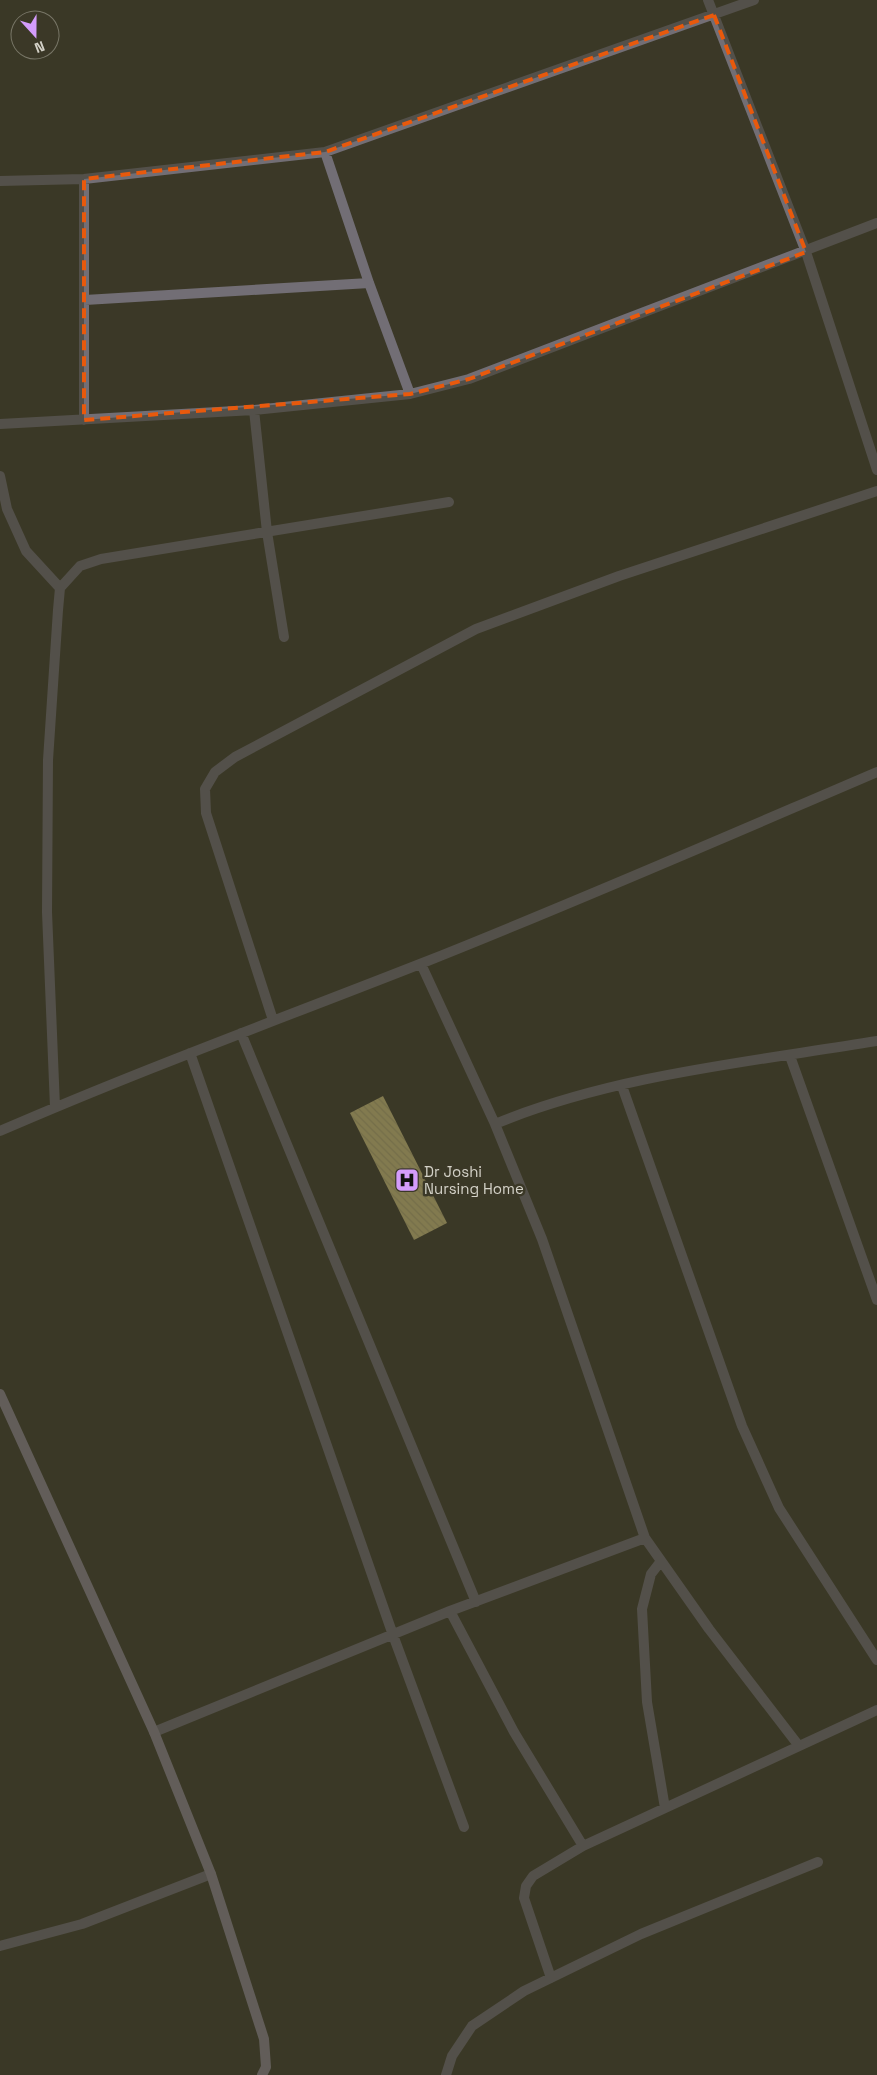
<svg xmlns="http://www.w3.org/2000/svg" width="877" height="2075" viewBox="0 0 877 2075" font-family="'Space Grotesk',sans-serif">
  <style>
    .building { fill: url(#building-back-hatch) }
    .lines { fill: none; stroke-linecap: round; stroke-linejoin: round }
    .street { stroke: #726e75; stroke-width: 10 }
    .secondary { stroke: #928b97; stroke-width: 10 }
    .marked { fill: none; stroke: #e8590c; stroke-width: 4; stroke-dasharray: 10 6; stroke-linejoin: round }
    .labels { text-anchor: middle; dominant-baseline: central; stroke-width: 5; stroke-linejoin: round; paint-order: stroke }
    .poi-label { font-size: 15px; fill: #d4d2c8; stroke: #3b3827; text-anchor: start }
  </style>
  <defs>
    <pattern id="building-back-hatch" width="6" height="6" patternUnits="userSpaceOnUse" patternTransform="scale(1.25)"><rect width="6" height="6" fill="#dacb82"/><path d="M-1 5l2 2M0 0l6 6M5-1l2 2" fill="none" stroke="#bbaf74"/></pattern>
  </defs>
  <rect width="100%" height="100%" fill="#3b3827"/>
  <path class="building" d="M383 1096 447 1223 414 1240 350 1113Z"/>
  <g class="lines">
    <path class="street" d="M708 0 806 252 877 470
      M325 152 369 283 410 394
      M84 179V420
      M0 181 84 179 325 152 754 0
      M85 300 369 283
      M254 410 267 532 284 637
      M0 424 254 410 410 394 469 379 877 223
      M0 476 7 509 26 551 60 588
      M421 964 495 1124 542 1239 645 1538 709 1629 799 1746
      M273 1020 206 813 205 789 215 772 235 757 476 629 619 576 877 491
      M241 1033 476 1602
      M190 1053 393 1635 464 1827
      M790 1056 877 1300
      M622 1086 742 1426 779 1508 877 1660
      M55 1107 47 912 48 760 58 610 60 588 80 566 101 559 449 502
      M495 1124C614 1075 750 1062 877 1041
      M0 1131C138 1071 280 1019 420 964 574 903 725 837 877 772
      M661 1561 651 1574 642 1609 647 1702 665 1808
      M450 1611 514 1732 583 1846
      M154 1732 450 1611 645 1538
      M0 1946 82 1924 211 1874
      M551 1978 524 1898 526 1886 533 1876 583 1846 877 1710
      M446 2075 452 2056 472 2026 524 1991 641 1934 818 1862"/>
    <path class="secondary" d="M0 1394 154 1732 211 1874 264 2039 266 2067 262 2075"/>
  </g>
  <path d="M0 0H877V2075H0ZM714 15 806 252 469 379 410 394 84 420V179L325 152Z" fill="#3b3827" fill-opacity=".55" fill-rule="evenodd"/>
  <path class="marked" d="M714 15 806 252 469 379 410 394 84 420V179L325 152Z"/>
  <defs>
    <g id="hospital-square" transform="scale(1.25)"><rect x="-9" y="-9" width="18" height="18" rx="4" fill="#d49cfc" stroke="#3b3827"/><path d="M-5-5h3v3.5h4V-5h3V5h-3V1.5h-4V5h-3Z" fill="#111"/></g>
  </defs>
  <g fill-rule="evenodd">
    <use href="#hospital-square" x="407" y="1180"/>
  </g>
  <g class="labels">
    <g class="poi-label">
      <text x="424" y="1171">Dr Joshi<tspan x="424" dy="17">Nursing Home</tspan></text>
    </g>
  </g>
  <g transform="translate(35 35) rotate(159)"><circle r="24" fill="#3b3827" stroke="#787667"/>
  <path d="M0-4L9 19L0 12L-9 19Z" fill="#d49cfc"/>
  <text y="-8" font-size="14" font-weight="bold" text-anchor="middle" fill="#d4d2c8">N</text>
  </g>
</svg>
